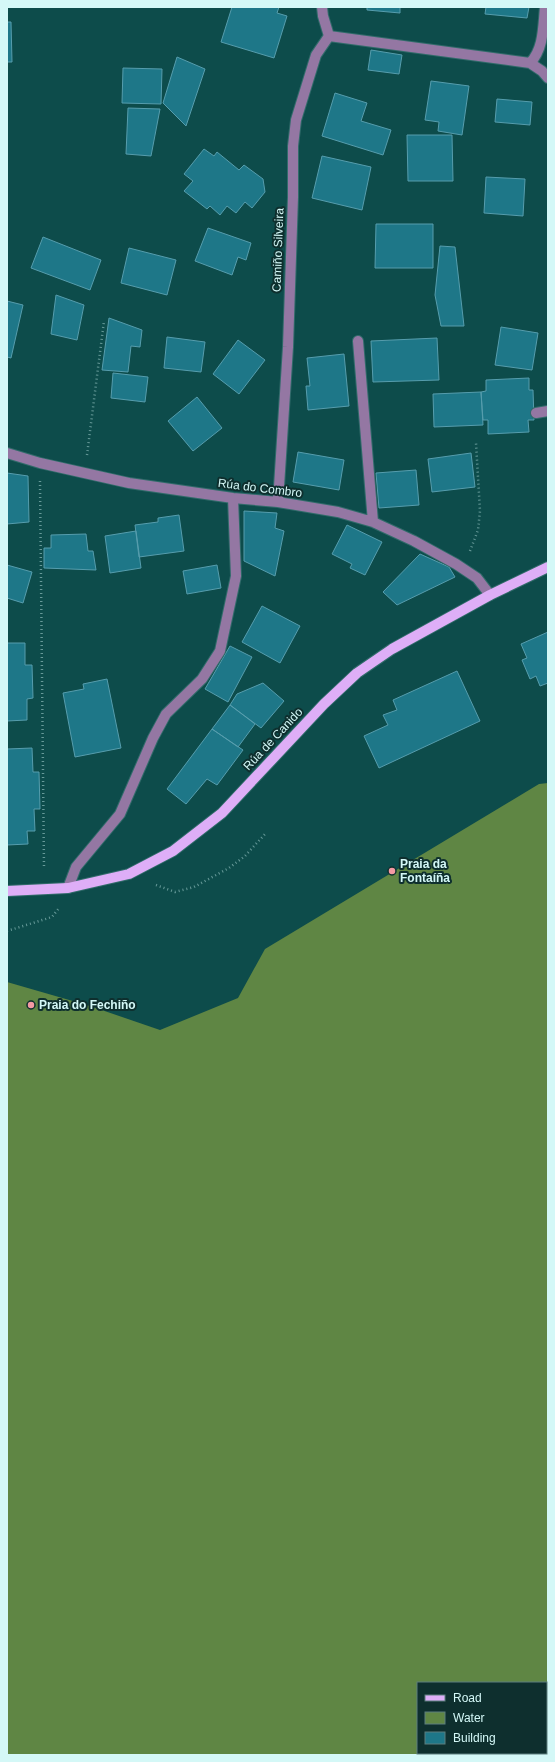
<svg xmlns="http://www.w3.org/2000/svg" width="555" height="1762" viewBox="0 0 555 1762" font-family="Helvetica,sans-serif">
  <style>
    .water { fill: #5f8644; fill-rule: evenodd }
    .building { fill: #1e7788; stroke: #569dad }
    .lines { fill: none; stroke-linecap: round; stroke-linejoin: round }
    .minor-casing { stroke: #316b6a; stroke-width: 12 }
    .major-casing { stroke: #316b6a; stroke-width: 12 }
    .path { stroke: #679a99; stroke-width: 2.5; stroke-dasharray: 1 3; stroke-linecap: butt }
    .minor { stroke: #9477a3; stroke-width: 10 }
    .major { stroke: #deaef7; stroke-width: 10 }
    .poi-dot { fill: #f49aa3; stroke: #0e2f2e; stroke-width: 1.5 }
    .labels { text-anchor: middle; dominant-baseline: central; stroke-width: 4; stroke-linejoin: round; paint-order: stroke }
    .street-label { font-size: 12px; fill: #d4f8f7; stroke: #0e2f2e }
    .poi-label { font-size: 12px; font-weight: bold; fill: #d4f8f7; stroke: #0e2f2e; text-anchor: start }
  </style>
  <rect width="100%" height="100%" fill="#0d4c4b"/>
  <path class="water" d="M548 783V1755H7V982L90 1006 160 1030 238 998 265 949 539 784ZM418 1683H546V1753H418Z"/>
  <path class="building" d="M232 7H279L277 13 287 16 274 58 221 42Z
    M367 7H400V13L367 10Z
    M486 7H529L527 18 485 14Z
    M7 22H11L12 62H7Z
    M371 50 402 55 399 74 368 70Z
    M177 57 205 69 186 126 163 103Z
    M123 68 162 69 161 104 122 103Z
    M431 81 469 86 462 135 438 131 439 122 425 120Z
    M335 93 367 103 361 121 391 130 383 155 322 136Z
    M497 99 532 102 530 125 495 122Z
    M128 108 160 109 151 156 126 154Z
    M407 135H452L453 181H408Z
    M204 149 214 156 217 152 239 170 244 165 263 179 265 192 252 208 245 202 236 213 227 206 220 215 210 206 207 209 184 191 193 181 184 174Z
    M322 156 371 167 362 210 312 198Z
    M486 177 525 179 523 216 484 213Z
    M376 224H433V268H375Z
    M208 228 251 243 246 260 238 257 232 275 195 261Z
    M43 237 101 260 90 290 31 268Z
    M440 246 455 247 464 326H441L435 295Z
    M129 248 176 260 167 295 121 283Z
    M56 295 84 305 77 340 51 334Z
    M7 301 23 305 11 358 7 357Z
    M109 318 142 330 140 347 131 346 128 372 102 370Z
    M501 327 538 333 532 370 495 365Z
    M167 337 205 342 201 372 164 368Z
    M437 338 439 380 373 382 371 341Z
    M238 340 265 360 239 394 213 374Z
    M344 354 349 406 308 410 306 386H310L307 358Z
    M113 373 148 377 145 402 111 398Z
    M529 378V390H533L534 420H528L529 432 488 434V420H483L481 392 486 391V380Z
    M481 392 483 425 434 427 433 394Z
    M197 397 222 428 193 451 168 421Z
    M298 452 344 460 339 490 293 482Z
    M471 453 475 487 432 492 428 459Z
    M416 470 419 505 379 508 376 473Z
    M7 473 28 476 29 522 7 524Z
    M244 511 277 513 275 528 284 531 275 576 244 561Z
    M179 515 184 551 139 557 135 525 158 522V518Z
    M347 525 382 542 365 575 350 568 352 564 332 554Z
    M136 531 141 568 110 573 105 536Z
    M86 534 88 551H93L96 570 44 568V548H51V535Z
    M420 554 449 567 455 577 397 605 383 592Z
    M7 565 32 572 23 603 7 598Z
    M217 565 221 588 187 594 183 571Z
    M262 606 300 626 280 663 242 642Z
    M548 632V683L540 686 536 676 530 679 522 660 527 658 521 644Z
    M7 643H25V665H32L33 698 27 699V720L7 721Z
    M230 646 252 657 228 702 205 689Z
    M457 671 480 721 379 768 364 736 388 725 383 715 397 710 393 700Z
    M107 679 121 748 75 757 63 693 84 689 83 684Z
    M263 683 284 701 261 728 230 705 237 694Z
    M230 705 255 724 238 747 212 729Z
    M212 729 243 750 217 785 207 779 186 804 167 789Z
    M32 748 33 772H39L40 809H34L35 831H27L28 844 7 845V749Z"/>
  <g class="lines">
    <g class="minor-casing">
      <path id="minor" d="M329 36 530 63 542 71 548 78
        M530 63C544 49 543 26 545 7
        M358 341 373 522
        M536 413 548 411
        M7 453 40 463 129 483 233 498 278 502 338 512 373 522 414 541 456 564 477 578 490 595
        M278 502 288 347 293 197V146L296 120 316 55 329 36 323 16 322 7
        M68 888 76 867 120 814 153 738 166 714 202 679 220 651 236 576 233 498"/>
    </g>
    <g class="major-casing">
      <path id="major" d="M7 891 68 888 129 874 173 851 222 813 324 704 357 673 392 649 490 595 548 567"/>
    </g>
    <path class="path" d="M87 455 104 321
      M40 481 44 868
      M470 551 478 530 480 511 476 443
      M156 885 175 892 194 887 229 868 245 856 265 834
      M7 931 52 917 59 908"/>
    <use href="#minor" class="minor"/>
    <use href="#major" class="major"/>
  </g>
  <g class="poi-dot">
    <circle cx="392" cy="871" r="4"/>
    <circle cx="31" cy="1005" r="4"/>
  </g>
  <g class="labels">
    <g class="street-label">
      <text transform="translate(278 250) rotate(-88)">Camiño Silveira</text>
      <text transform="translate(260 488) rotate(7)">Rúa do Combro</text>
      <text transform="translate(273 739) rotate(-47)">Rúa de Canido</text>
    </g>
    <g class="poi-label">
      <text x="400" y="864">Praia da<tspan x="400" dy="14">Fontaíña</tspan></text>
      <text x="39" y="1005">Praia do Fechiño</text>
    </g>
  </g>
  <rect width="555" height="1762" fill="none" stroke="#d4f8f7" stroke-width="16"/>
  <rect x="417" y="1682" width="130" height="72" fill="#0e2f2e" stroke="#5d7f7e"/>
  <rect x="425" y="1695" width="20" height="6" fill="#deaef7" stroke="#5d7f7e"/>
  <text x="453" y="1702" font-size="12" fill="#d4f8f7">Road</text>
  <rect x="425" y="1712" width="20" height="12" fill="#5f8644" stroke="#5d7f7e"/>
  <text x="453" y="1722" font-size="12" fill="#d4f8f7">Water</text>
  <rect x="425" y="1732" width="20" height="12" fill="#1e7788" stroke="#5d7f7e"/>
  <text x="453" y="1742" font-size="12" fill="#d4f8f7">Building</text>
</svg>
